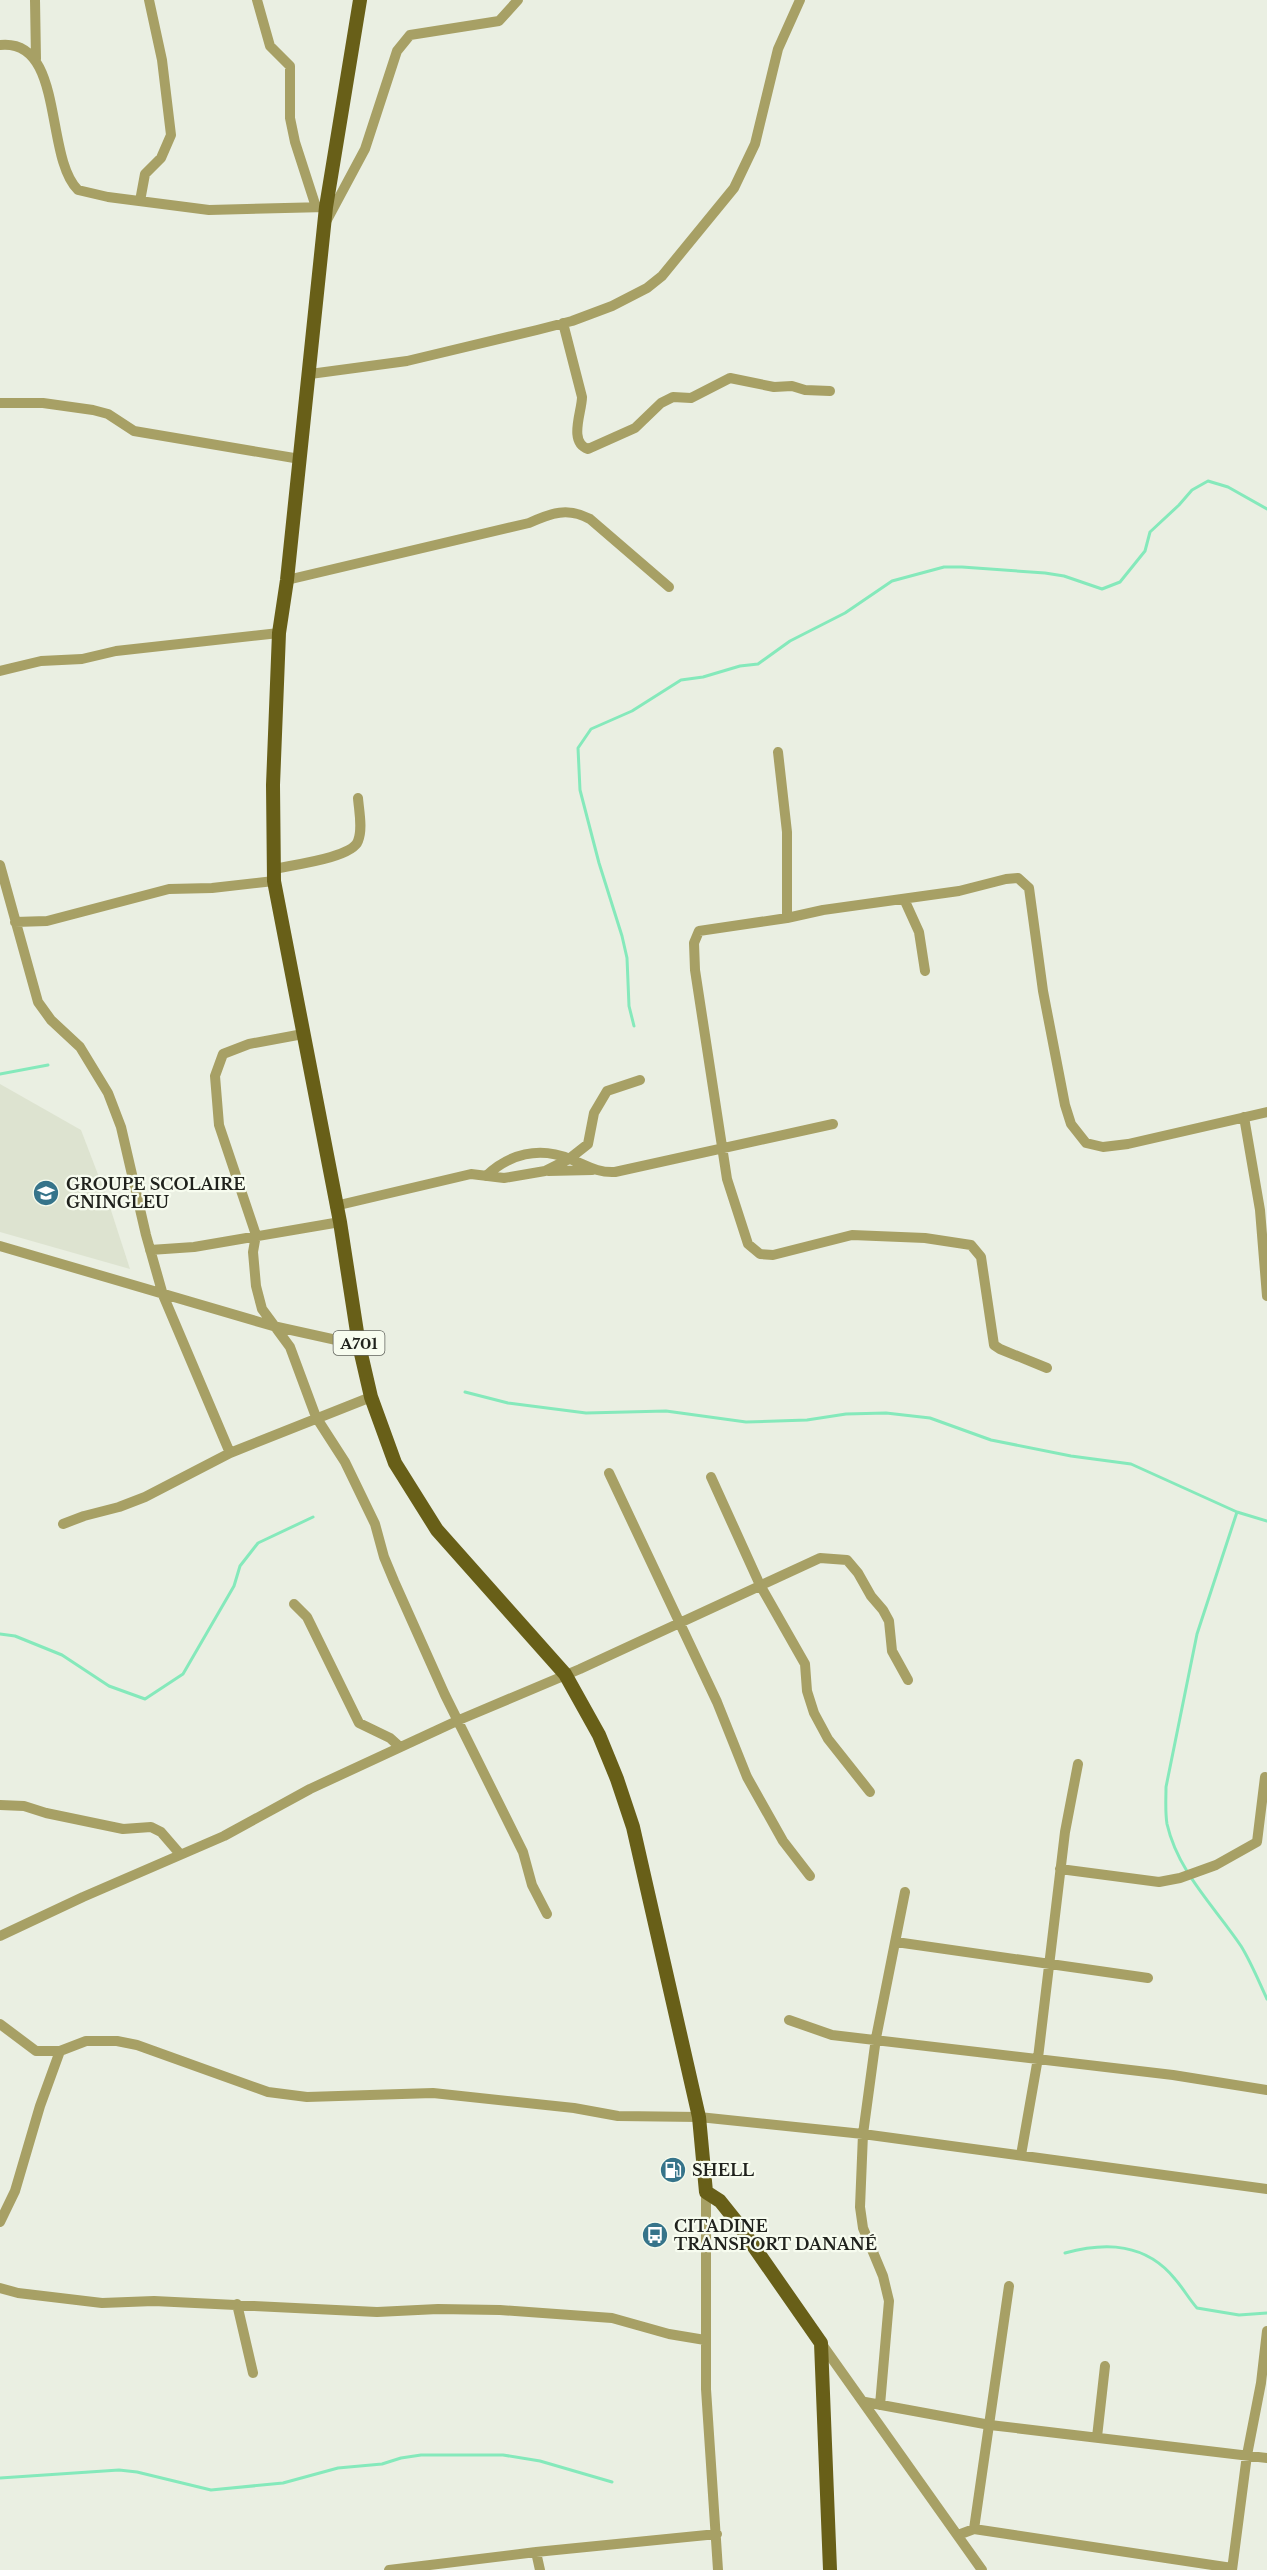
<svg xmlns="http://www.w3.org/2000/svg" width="1267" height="2570" viewBox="0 0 1267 2570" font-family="'Libre Baskerville',serif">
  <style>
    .built { fill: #dde3d0 }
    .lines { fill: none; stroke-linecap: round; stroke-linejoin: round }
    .stream { stroke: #85e9bb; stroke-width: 3 }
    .minor { stroke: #a7a065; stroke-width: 10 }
    .major { stroke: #685f18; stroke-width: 14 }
    .labels { text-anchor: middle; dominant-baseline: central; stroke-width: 4.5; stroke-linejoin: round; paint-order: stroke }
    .shield { fill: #f7fcef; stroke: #60635c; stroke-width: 1.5 }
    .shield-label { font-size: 15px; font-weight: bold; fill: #20221d }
    .poi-label { font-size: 16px; font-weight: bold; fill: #20221d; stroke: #f7fcef; text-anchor: start }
  </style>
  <rect width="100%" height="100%" fill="#eaefe2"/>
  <path class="built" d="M0 1084 81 1130 107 1198 130 1269 0 1232Z"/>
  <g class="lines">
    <path class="stream" d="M634 1026 629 1006 627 958 622 936 599 863 580 790 578 748 591 729 632 711 681 680 703 677 740 666 758 664 790 641 845 613 892 581 944 567H962L1045 573 1064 576 1102 589 1120 582 1145 551 1150 532 1179 505 1192 490 1208 481 1228 487 1267 509
      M0 1074 48 1065
      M465 1392 508 1403 586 1413 666 1411 746 1422 807 1420 846 1414 886 1413 930 1418 991 1440 1071 1456 1131 1464 1237 1512 1267 1521
      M1237 1512 1197 1634 1166 1787C1166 1799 1165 1812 1167 1824 1178 1872 1214 1906 1241 1946 1251 1962 1259 1982 1267 1999
      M0 1634 15 1636 62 1655 109 1686 145 1699 183 1674 234 1586 240 1566 258 1543 313 1517
      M1065 2253C1106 2242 1146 2243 1175 2279 1183 2288 1189 2299 1197 2308L1239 2315 1267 2313
      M0 2478 119 2470 137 2472 211 2490 283 2483 338 2468 382 2464 401 2458 421 2455H503L540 2461 612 2482"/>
    <path class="minor" d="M35 0 36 59
      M257 0 270 46 290 66V118L295 142 316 207
      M0 45C65 38 44 157 78 190L108 197 209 210 326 207
      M140 201 145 174 161 158 171 135 162 60 149 0
      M327 220 365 149 397 51 410 35 499 21 518 0
      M563 323 582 397C582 412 568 442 588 449L635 428 661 403 673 397 691 398 730 378 774 387 792 386 805 390 830 391
      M310 374 407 361 537 330 572 321 612 306 647 288 662 276 734 188 755 144 778 49 800 0
      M0 403H43L93 410 108 414 134 431 300 459
      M287 580 529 523C551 513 568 507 590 519L669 587
      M0 671 41 661 82 659 116 651 279 633
      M778 752 787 832V918
      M0 865 38 1002 51 1020 80 1047 108 1093 121 1127 146 1235 163 1295 230 1453
      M274 869C291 865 352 858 358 841 363 829 359 811 358 798
      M904 899 919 932 925 971
      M15 922 47 921 169 889 212 888 274 881
      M303 1034 249 1044 223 1054 215 1076 219 1125 256 1235 253 1252 256 1286 262 1309 290 1347 316 1417 345 1462 375 1524 384 1557 394 1581 445 1695 523 1852 532 1885 547 1914
      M1244 1117 1260 1210 1267 1296
      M548 1171 592 1170
      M486 1176C509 1154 539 1146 570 1159 586 1165 597 1173 615 1172L833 1124
      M335 1206 471 1174 504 1178 545 1171 569 1159 588 1144 594 1113 607 1091 640 1080
      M0 1246 273 1326 359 1345
      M150 1250 194 1247 340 1222
      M1047 1368 1000 1349 994 1345 981 1257 971 1245 925 1238 852 1235 773 1255 760 1254 748 1244 727 1179 695 970 694 943 699 931 787 918 823 910 959 891 1006 879 1018 878 1029 888 1043 991 1065 1105 1071 1124 1086 1143 1103 1147 1128 1144 1267 1112
      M609 1473 717 1702 747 1777 783 1841 810 1876
      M711 1477 760 1585 805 1664 807 1691 814 1713 828 1739 870 1792
      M63 1524 84 1516 119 1507 145 1497 230 1453 371 1397
      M294 1604 307 1617 359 1723 390 1738 400 1747
      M0 1805 24 1806 46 1813 123 1829 151 1827 161 1832 180 1854
      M1060 1869 1159 1882 1180 1878 1216 1865 1257 1842 1265 1777
      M0 1936 83 1897 224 1836 310 1789 459 1720 580 1669 820 1558 847 1560 858 1573 871 1596 883 1610 889 1621 892 1651 908 1680
      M896 1942 1148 1978
      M789 2020 832 2035 1173 2075 1267 2090
      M0 2024 36 2051H60
      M1021 2155 1038 2058 1065 1832 1078 1764
      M706 2192V2389L718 2570
      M0 2222 15 2191 40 2106 60 2051 86 2041H117L137 2045 268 2092 307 2097 433 2093 574 2108 618 2116 699 2117 863 2134 1267 2189
      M0 2288 18 2293 102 2303 154 2301 377 2312 438 2309 500 2310 612 2318 669 2334 705 2340
      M237 2304 253 2373
      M821 2343 982 2570
      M865 2402 990 2425 1267 2458
      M880 2405 889 2301 883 2276 863 2228 860 2207 863 2134 876 2038 905 1892
      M1097 2437 1105 2366
      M974 2529 1009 2286
      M958 2535 974 2529 1232 2568
      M536 2552 540 2570
      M389 2570 536 2552 717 2534
      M1232 2570 1247 2455 1261 2383 1267 2331"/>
    <path class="major" d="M360 0 326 207 287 580 279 633 273 785 274 881 340 1222 359 1345 371 1397 395 1463 437 1530 565 1674 599 1735 617 1779 633 1827 699 2117 706 2192 720 2201 736 2221 821 2343 830 2570"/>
  </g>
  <defs>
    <g id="school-disc" transform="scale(1.35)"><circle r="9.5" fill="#36748a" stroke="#f7fcef"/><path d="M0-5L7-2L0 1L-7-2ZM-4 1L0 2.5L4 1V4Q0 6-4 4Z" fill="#fff"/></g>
    <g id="fuel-disc" transform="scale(1.35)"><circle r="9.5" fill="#36748a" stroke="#f7fcef"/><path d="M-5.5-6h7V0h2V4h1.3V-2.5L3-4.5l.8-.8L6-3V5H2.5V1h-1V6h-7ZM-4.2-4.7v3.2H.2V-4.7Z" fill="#fff"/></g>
    <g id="bus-disc" transform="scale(1.35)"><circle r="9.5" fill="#36748a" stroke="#f7fcef"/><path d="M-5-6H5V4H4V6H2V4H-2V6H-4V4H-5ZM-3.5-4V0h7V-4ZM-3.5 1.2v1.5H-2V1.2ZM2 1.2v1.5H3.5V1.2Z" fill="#fff"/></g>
  </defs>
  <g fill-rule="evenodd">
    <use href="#school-disc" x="46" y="1193"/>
    <use href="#fuel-disc" x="673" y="2170"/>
    <use href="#bus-disc" x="655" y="2235"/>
  </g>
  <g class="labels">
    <rect class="shield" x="333.5" y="1331" width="51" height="24" rx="4.5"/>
    <g class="shield-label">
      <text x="359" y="1343">A701</text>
    </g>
    <g class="poi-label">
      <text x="66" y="1184">GROUPE SCOLAIRE<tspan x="66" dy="18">GNINGLEU</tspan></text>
      <text x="692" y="2170">SHELL</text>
      <text x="674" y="2226">CITADINE<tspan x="674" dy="18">TRANSPORT DANANÉ</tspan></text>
    </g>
  </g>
</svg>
